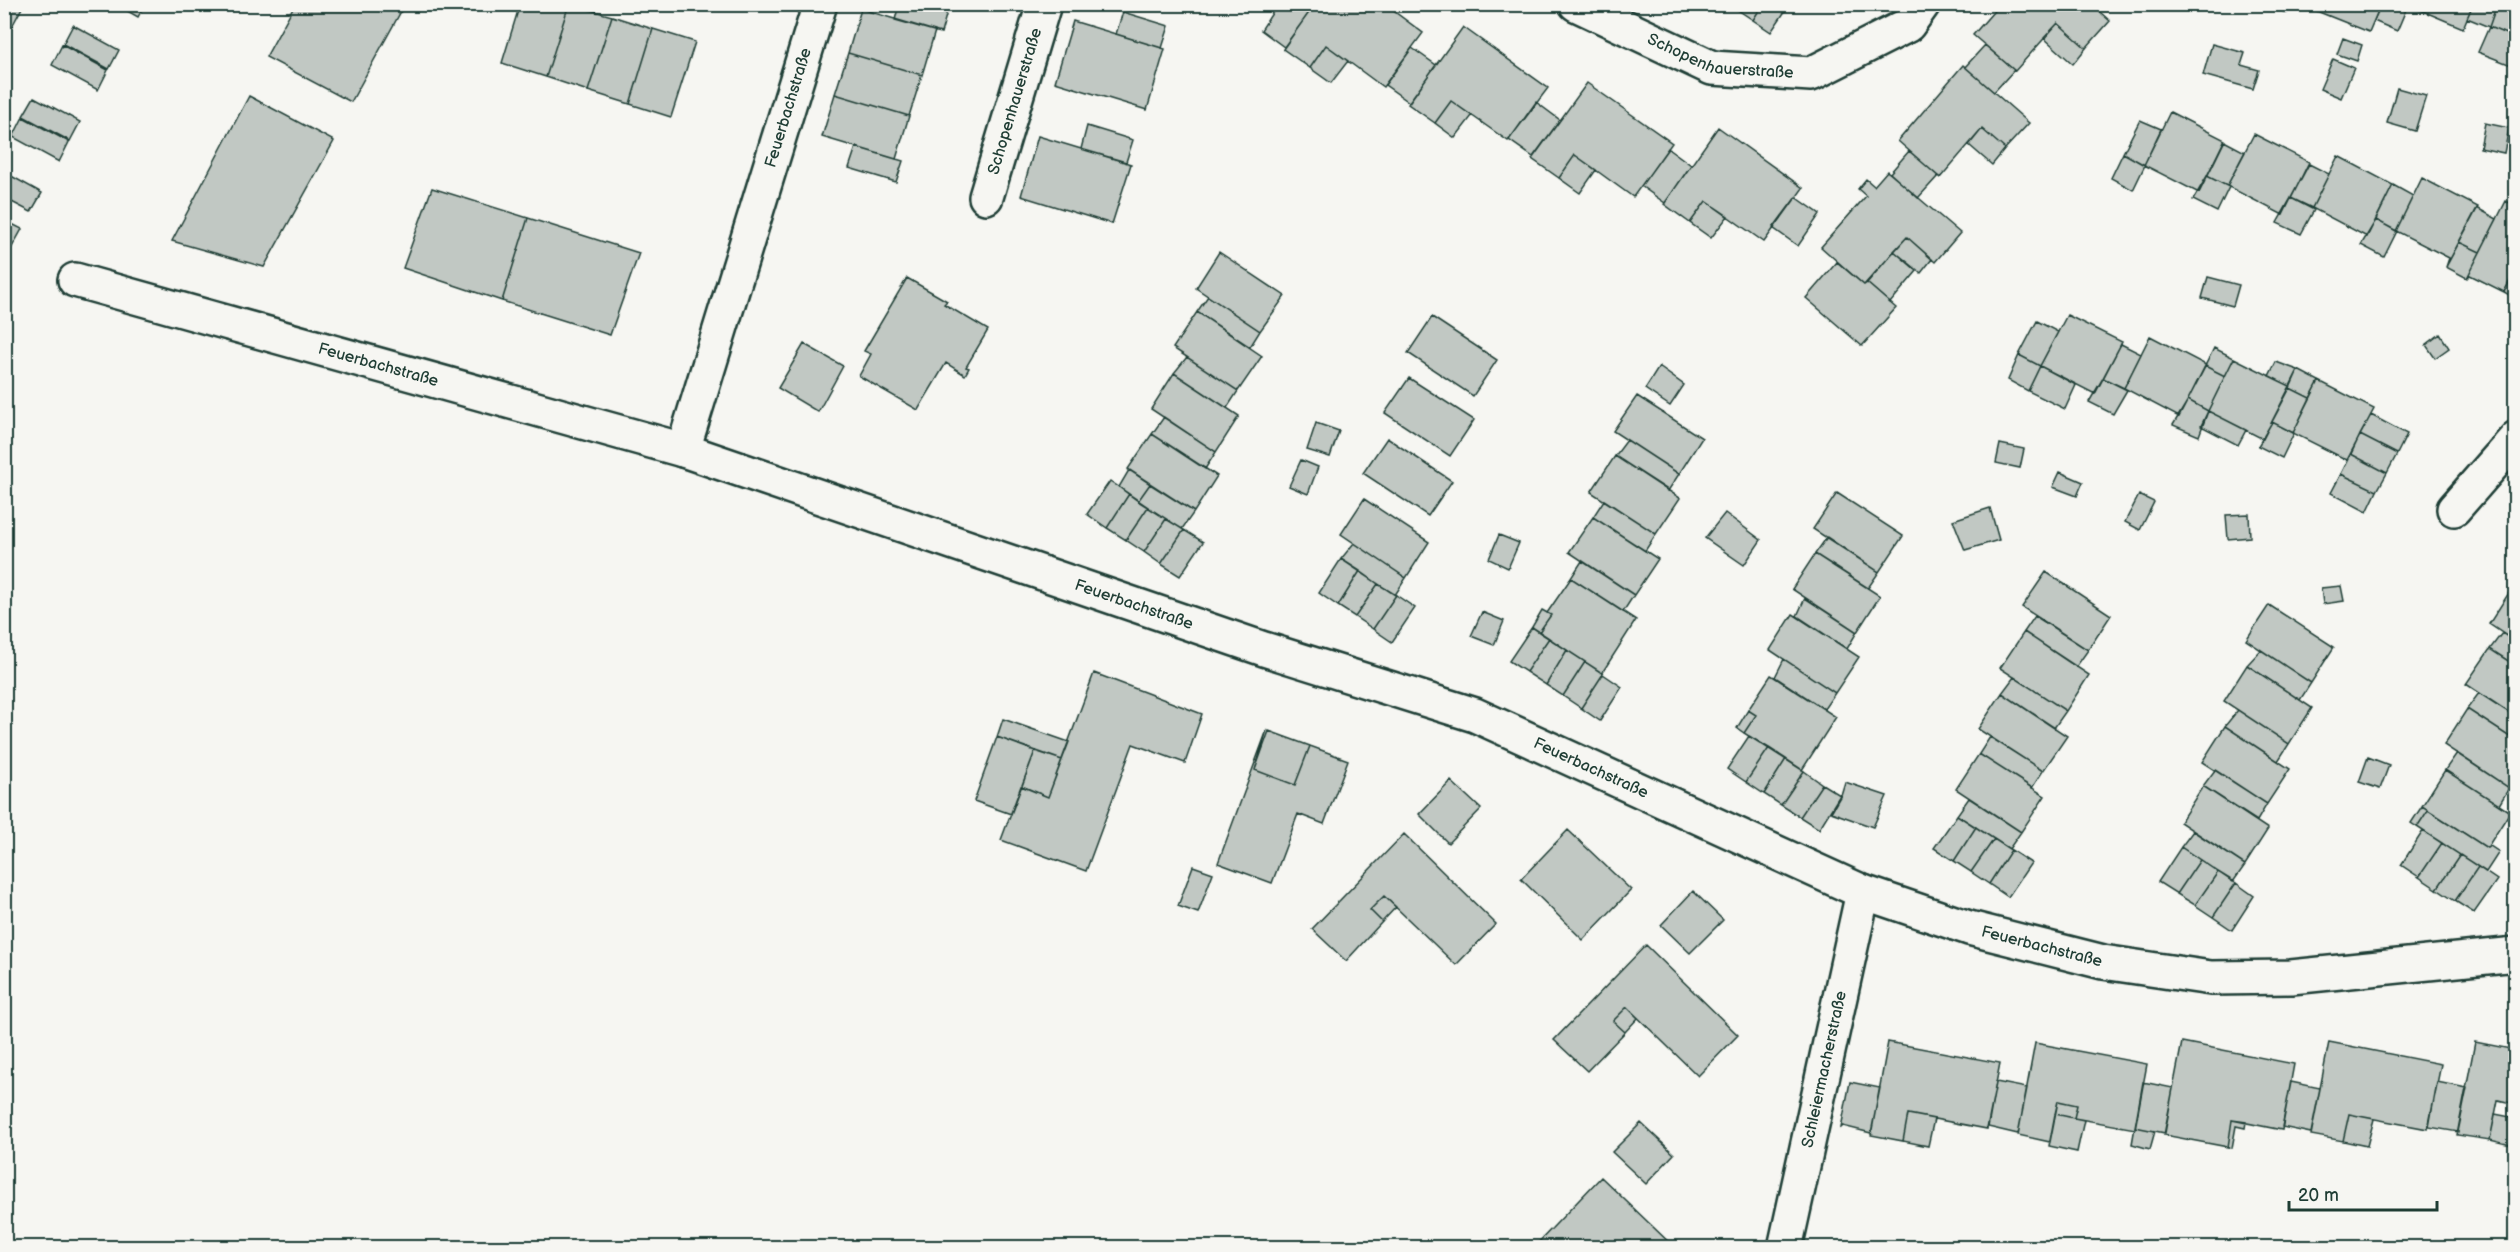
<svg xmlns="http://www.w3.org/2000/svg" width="2520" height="1252" viewBox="0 0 2520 1252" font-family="'Balsamiq Sans',sans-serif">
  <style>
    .building { fill: #c1c8c3; stroke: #1f3d34; stroke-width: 1.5 }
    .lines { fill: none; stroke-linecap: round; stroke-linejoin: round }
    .minor-casing { stroke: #1f3d34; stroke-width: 38 }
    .minor { stroke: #f6f6f2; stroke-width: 33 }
    .labels { text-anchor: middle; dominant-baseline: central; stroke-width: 4.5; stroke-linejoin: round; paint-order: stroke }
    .street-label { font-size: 16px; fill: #1f3d34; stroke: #f6f6f2 }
  </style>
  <rect width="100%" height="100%" fill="#f6f6f2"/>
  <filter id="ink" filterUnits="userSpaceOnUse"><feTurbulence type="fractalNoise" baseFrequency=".0167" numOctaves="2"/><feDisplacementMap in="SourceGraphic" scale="12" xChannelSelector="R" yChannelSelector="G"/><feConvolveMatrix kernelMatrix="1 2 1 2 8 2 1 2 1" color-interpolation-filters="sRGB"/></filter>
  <g filter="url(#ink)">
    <path class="building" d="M4 4H24L4 41Z
      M115 4H145L138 17Z
      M295 4H405L351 102 266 57Z
      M520 4H569L546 77 502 63Z
      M569 4 612 16 588 91 546 77Z
      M899 4H921L947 12 941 33 895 20Z
      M921 4H950L947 12Z
      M1278 4H1303L1311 10 1284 47 1261 30Z
      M1315 4H1384L1423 33 1383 87 1326 45 1310 68 1283 49Z
      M1738 4H1763L1753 20 1735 8Z
      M1763 4H1790L1771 32 1753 20Z
      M2000 4H2091L2110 21 2086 48 2058 23 2015 71 1973 35Z
      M2265 4H2289L2286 13Z
      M2316 4H2376L2380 6 2369 32 2314 10Z
      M2381 4 2408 5 2397 31 2374 21Z
      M2406 4H2473L2463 28Z
      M2473 4H2497L2489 27 2467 18Z
      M2497 4H2516V38L2489 27Z
      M861 9 935 31 922 75 848 53Z
      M1123 12 1169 26 1162 48 1116 34Z
      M612 16 653 29 630 104 588 91Z
      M1073 21 1165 49 1147 110 1055 82Z
      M2058 23 2086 48 2073 64 2044 38Z
      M73 25 119 50 109 69 63 44Z
      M1463 27 1548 88 1508 141 1451 101 1435 123 1408 104Z
      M2489 27 2516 38V67L2478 52Z
      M653 29 695 42 671 117 630 104Z
      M2343 38 2362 45 2357 61 2337 54Z
      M2212 44 2245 53 2241 65 2259 70 2253 89 2203 75Z
      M62 45 108 70 98 90 52 65Z
      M1326 45 1348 61 1331 83 1310 68Z
      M1985 45 2014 70 1994 92 1965 67Z
      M1412 48 1436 65 1409 102 1385 85Z
      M848 53 922 75 909 116 835 94Z
      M2333 59 2354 68 2341 98 2320 89Z
      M1963 65 2029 123 2005 149 1982 129 1940 178 1898 141Z
      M1587 83 1672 143 1633 197 1575 155 1559 178 1532 159Z
      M2397 88 2426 96 2415 131 2387 123Z
      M835 94 909 116 896 159 822 137Z
      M249 96 334 141 264 267 172 241Z
      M34 97 80 122 70 141 23 116Z
      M1451 101 1472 116 1455 138 1435 123Z
      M1536 102 1560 120 1533 157 1509 140Z
      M2170 112 2225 140 2199 193 2144 165Z
      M23 117 69 142 59 162 13 137Z
      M2140 120 2161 129 2144 165 2123 153Z
      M2485 123 2509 128 2504 153 2480 148Z
      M1087 126 1133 140 1126 162 1081 149Z
      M1718 127 1803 188 1764 242 1706 201 1690 223 1664 204Z
      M1982 129 2005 149 1992 165 1969 145Z
      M2254 134 2309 162 2283 215 2227 186Z
      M1038 136 1131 164 1112 224 1021 196Z
      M2224 141 2245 152 2227 186 2207 176Z
      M856 147 903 161 896 182 849 168Z
      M1668 148 1691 165 1665 203 1641 186Z
      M1909 151 1938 176 1918 198 1890 173Z
      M2123 153 2145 165 2133 190 2111 178Z
      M1575 155 1596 170 1580 193 1559 178Z
      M2338 156 2393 185 2367 237 2312 208Z
      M2309 164 2329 174 2312 208 2291 198Z
      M1887 171 1960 233 1935 262 1907 237 1864 285 1821 247 1866 196 1858 189 1866 179 1874 186Z
      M4 172 42 193 31 212 4 198Z
      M2207 176 2229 187 2217 212 2193 200Z
      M2422 178 2478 207 2446 267 2449 258 2396 231Z
      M2393 185 2413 196 2396 231 2376 220Z
      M432 188 528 218 502 301 403 268Z
      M1796 197 1820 214 1798 246 1773 228Z
      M2291 198 2314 210 2301 234 2277 223Z
      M1706 201 1728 216 1711 238 1690 223Z
      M2506 201 2516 206V271L2504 292 2470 275 2467 278Z
      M2477 208 2497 219 2480 252 2459 242Z
      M528 218 639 253 610 335 502 301Z
      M4 220 22 229 11 249 4 245Z
      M2376 220 2397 231 2384 257 2361 245Z
      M1907 237 1932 259 1921 273 1894 251Z
      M2459 242 2480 252 2467 278 2446 267Z
      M4 246 10 249 4 260Z
      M1894 251 1917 271 1890 303 1867 283Z
      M1219 252 1285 296 1260 331 1196 288Z
      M1837 262 1864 285 1867 283 1896 308 1862 346 1806 298Z
      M2515 271H2516V299L2504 292Z
      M2208 277 2239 285 2233 306 2202 298Z
      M907 278 947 301 944 304 988 330 966 367 969 368 965 375 946 363 918 410 859 376 871 354 864 351Z
      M1208 296 1260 331 1250 347 1197 312Z
      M1197 312 1262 356 1238 391 1173 348Z
      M2067 315 2122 342 2095 394 2040 366Z
      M1432 317 1497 360 1473 396 1408 353Z
      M2516 318V337L2508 333Z
      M2037 321 2058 332 2040 366 2019 355Z
      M2440 334 2449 348 2435 358 2426 345Z
      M2150 336 2206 365 2179 417 2124 388Z
      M804 344 843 366 818 412 778 388Z
      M2121 344 2141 354 2124 388 2103 378Z
      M2214 348 2234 358 2225 376 2205 366Z
      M2019 355 2040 366 2028 391 2008 380Z
      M1187 357 1238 391 1227 408 1174 373Z
      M2234 358 2290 386 2263 439 2208 411Z
      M2276 362 2298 370 2290 386 2269 376Z
      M2040 366 2076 385 2065 409 2028 391Z
      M2205 366 2225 376 2208 411 2188 400Z
      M1659 367 1684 385 1670 406 1645 389Z
      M2298 370 2319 381 2310 398 2290 388Z
      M1174 373 1239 416 1216 452 1151 409Z
      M1409 378 1474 420 1450 456 1385 413Z
      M2103 378 2127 390 2113 414 2089 402Z
      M2319 381 2374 409 2347 460 2293 433Z
      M2290 388 2310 398 2293 433 2272 422Z
      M1637 396 1702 438 1679 474 1613 431Z
      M2188 400 2208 411 2199 436 2173 425Z
      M2208 411 2246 430 2238 445 2201 426Z
      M2371 415 2407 434 2397 454 2360 435Z
      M1164 417 1216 452 1205 469 1152 434Z
      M2272 422 2294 433 2282 458 2258 446Z
      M1316 423 1339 431 1330 457 1307 450Z
      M1152 434 1217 476 1194 512 1128 469Z
      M2360 435 2397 454 2387 473 2351 454Z
      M1387 438 1452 481 1428 516 1363 473Z
      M1627 440 1679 474 1668 491 1615 456Z
      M2000 444 2024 449 2020 468 1996 463Z
      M2351 454 2387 473 2377 491 2341 474Z
      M1615 456 1680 498 1656 534 1591 492Z
      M1301 460 1318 467 1308 494 1289 486Z
      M1129 470 1150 484 1138 501 1119 487Z
      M2060 472 2083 482 2077 496 2053 487Z
      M2341 474 2377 491 2367 512 2331 493Z
      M1110 481 1129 494 1107 528 1087 514Z
      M1150 484 1194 512 1182 529 1138 501Z
      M1837 493 1903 536 1879 572 1813 529Z
      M1129 494 1148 507 1126 540 1107 528Z
      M2139 495 2154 502 2140 530 2125 522Z
      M1364 499 1429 542 1406 578 1341 534Z
      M1604 500 1656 534 1645 551 1593 517Z
      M1148 507 1166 519 1144 552 1126 540Z
      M1990 508 1999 540 1965 550 1953 520Z
      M1725 513 1761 540 1744 565 1705 538Z
      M2249 514 2250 537 2228 539 2226 515Z
      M1593 517 1658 559 1634 595 1569 552Z
      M1166 519 1184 530 1161 564 1144 552Z
      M1184 530 1203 542 1180 576 1161 564Z
      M1499 535 1519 543 1508 568 1489 559Z
      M1827 537 1879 572 1868 588 1815 554Z
      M1354 543 1406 578 1395 595 1341 559Z
      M1815 554 1880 596 1857 632 1792 589Z
      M1341 559 1360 571 1338 606 1319 593Z
      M1582 561 1634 595 1623 612 1571 578Z
      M1360 571 1378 584 1355 617 1338 606Z
      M2046 572 2111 615 2088 650 2022 607Z
      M1571 578 1636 620 1602 673 1539 632 1551 615 1547 613Z
      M1378 584 1396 595 1373 629 1355 617Z
      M2341 586 2344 601 2323 604 2321 588Z
      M2512 588 2516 591V642L2489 624Z
      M1396 595 1415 608 1392 642 1373 629Z
      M1805 598 1857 632 1847 649 1797 616Z
      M2269 605 2334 647 2311 683 2246 640Z
      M1542 610 1551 615 1539 632 1532 627Z
      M1482 612 1504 621 1494 645 1471 636Z
      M1793 614 1859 657 1835 693 1770 650Z
      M2035 616 2088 650 2076 667 2024 632Z
      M1532 627 1549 638 1526 672 1509 661Z
      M2024 632 2089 675 2066 711 2000 668Z
      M2502 633 2516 642V666L2490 649Z
      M1549 638 1567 650 1546 685 1526 672Z
      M2490 649 2516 666V717L2466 684Z
      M1567 650 1585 662 1563 696 1546 685Z
      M2261 650 2311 683 2300 700 2247 665Z
      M1784 659 1835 693 1824 709 1775 677Z
      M1585 662 1603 674 1581 708 1563 696Z
      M2247 665 2312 708 2289 744 2224 701Z
      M1094 673 1202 714 1185 763 1133 744 1086 871 1001 840 1021 786 1048 797Z
      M1603 674 1622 687 1600 721 1581 708Z
      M1771 675 1836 717 1802 770 1744 733 1756 715 1748 710Z
      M2014 677 2066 711 2054 728 2002 693Z
      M2002 693 2067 736 2043 771 1978 729Z
      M2479 693 2516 717V741L2467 709Z
      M2467 709 2516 741V778L2509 788 2444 745Z
      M1748 710 1756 715 1744 733 1737 728Z
      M2238 710 2289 744 2278 761 2225 726Z
      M1003 719 1069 742 1062 760 997 737Z
      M2225 726 2290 769 2267 804 2202 762Z
      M1267 730 1255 770 1295 785 1310 746 1348 760 1324 824 1298 814 1272 883 1218 863Z
      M1269 731 1310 746 1295 785 1255 770Z
      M1749 736 1769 748 1746 782 1727 769Z
      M997 737 1035 751 1011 814 974 801Z
      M1990 737 2043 771 2032 788 1979 754Z
      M1769 748 1786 759 1764 794 1746 782Z
      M1035 751 1062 760 1048 797 1022 786Z
      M2457 753 2509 788 2499 805 2445 770Z
      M1979 754 2045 796 2021 832 1956 789Z
      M2368 757 2389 765 2380 789 2359 782Z
      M1786 759 1804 771 1781 805 1764 794Z
      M2215 770 2267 804 2257 821 2203 786Z
      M2445 770 2510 812 2487 848 2422 806Z
      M1804 771 1822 784 1800 817 1781 805Z
      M1451 781 1481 809 1448 843 1419 814Z
      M1845 782 1887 796 1873 827 1831 812 1841 795Z
      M1822 784 1840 795 1819 829 1800 817Z
      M2203 786 2268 829 2245 865 2180 822Z
      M1969 798 2021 832 2009 849 1957 815Z
      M2422 806 2428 810 2417 827 2411 823Z
      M2428 810 2487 848 2490 846 2499 852 2486 872 2417 827Z
      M1957 815 1976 827 1954 861 1934 848Z
      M1976 827 1994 839 1971 872 1954 861Z
      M1568 830 1631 890 1583 940 1521 879Z
      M2193 831 2245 865 2233 882 2181 847Z
      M2423 831 2442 843 2419 877 2401 865Z
      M1404 834 1496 924 1456 965 1384 896 1370 910 1382 922 1346 961 1312 929Z
      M1994 839 2011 850 1989 884 1971 872Z
      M2442 843 2460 855 2437 889 2419 877Z
      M2181 847 2200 860 2177 894 2158 882Z
      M2011 850 2031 863 2008 897 1989 884Z
      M2460 855 2478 867 2455 901 2437 889Z
      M2200 860 2218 872 2195 905 2177 894Z
      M1193 866 1213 873 1198 913 1178 906Z
      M2478 867 2497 880 2474 913 2455 901Z
      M2218 872 2236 883 2213 917 2195 905Z
      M2236 883 2254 896 2232 930 2213 917Z
      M1693 891 1723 920 1690 953 1661 925Z
      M1384 896 1396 907 1382 922 1370 910Z
      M1646 945 1738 1035 1698 1076 1627 1007 1613 1021 1625 1032 1587 1071 1554 1040Z
      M1627 1007 1638 1018 1625 1032 1613 1021Z
      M1888 1042 2000 1063 1987 1129 1908 1114 1903 1141 1871 1135Z
      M2182 1042 2294 1064 2282 1130 2232 1120 2228 1147 2164 1135Z
      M2329 1042 2441 1064 2428 1129 2349 1114 2343 1141 2311 1135Z
      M2475 1042 2516 1050V1104L2498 1100 2490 1140 2457 1135Z
      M2035 1043 2147 1064 2135 1129 2074 1118 2077 1105 2058 1101 2050 1142 2018 1135Z
      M1850 1082 1880 1088 1871 1133 1843 1126 1841 1128Z
      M1996 1082 2027 1088 2018 1134 1988 1127Z
      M2143 1082 2173 1088 2165 1133 2135 1127Z
      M2291 1082 2320 1088 2311 1133 2282 1127Z
      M2437 1082 2467 1088 2458 1132 2429 1127Z
      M2058 1101 2077 1105 2074 1118 2055 1114Z
      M1908 1114 1934 1119 1928 1146 1903 1141Z
      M2055 1114 2084 1120 2077 1152 2049 1146Z
      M2349 1114 2374 1119 2367 1146 2343 1141Z
      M2495 1114 2516 1118 2515 1146 2490 1140Z
      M2232 1120 2246 1122 2245 1128 2236 1126 2232 1148 2228 1147Z
      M1641 1123 1674 1154 1646 1184 1612 1152Z
      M2135 1127 2155 1131 2150 1149 2132 1144Z
      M1601 1177 1675 1248H1533Z"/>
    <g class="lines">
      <g class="minor-casing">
        <g id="minor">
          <path id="s1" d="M1576 4 1712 68 1811 74 1908 25 1923 4"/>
          <path id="s2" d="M986 197 1044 4"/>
          <path id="s3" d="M75 280 683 450 1264 649 1475 715 1863 892 1969 928 2103 962 2211 978 2291 977 2516 954"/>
          <path id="s4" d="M683 450 820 4"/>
          <path d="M2454 509 2516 438"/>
          <path id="s5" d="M1785 1248 1863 892"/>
        </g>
      </g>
      <use href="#minor" class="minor"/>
    </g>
  </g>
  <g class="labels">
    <g class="street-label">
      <text stroke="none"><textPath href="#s1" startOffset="156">Schopenhauerstraße</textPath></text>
      <text stroke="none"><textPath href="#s2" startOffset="100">Schopenhauerstraße</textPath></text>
      <text stroke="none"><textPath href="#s4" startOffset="358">Feuerbachstraße</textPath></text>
      <text stroke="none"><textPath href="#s3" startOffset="315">Feuerbachstraße</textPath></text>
      <text stroke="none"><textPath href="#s3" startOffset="1108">Feuerbachstraße</textPath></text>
      <text stroke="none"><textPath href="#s3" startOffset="1594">Feuerbachstraße</textPath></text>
      <text stroke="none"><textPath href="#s3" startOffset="2080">Feuerbachstraße</textPath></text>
      <text stroke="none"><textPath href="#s5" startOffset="183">Schleiermacherstraße</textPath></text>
    </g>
  </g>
  <rect width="2520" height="1252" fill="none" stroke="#f6f6f2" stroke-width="24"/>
  <rect x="12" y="12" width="2496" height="1228" fill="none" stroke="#1f3d34" stroke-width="2" filter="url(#ink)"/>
  <path d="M2289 1201v9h148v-9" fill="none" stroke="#1f3d34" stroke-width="3"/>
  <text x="2298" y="1201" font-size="18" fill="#1f3d34" stroke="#f6f6f2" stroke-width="4.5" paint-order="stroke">20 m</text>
</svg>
